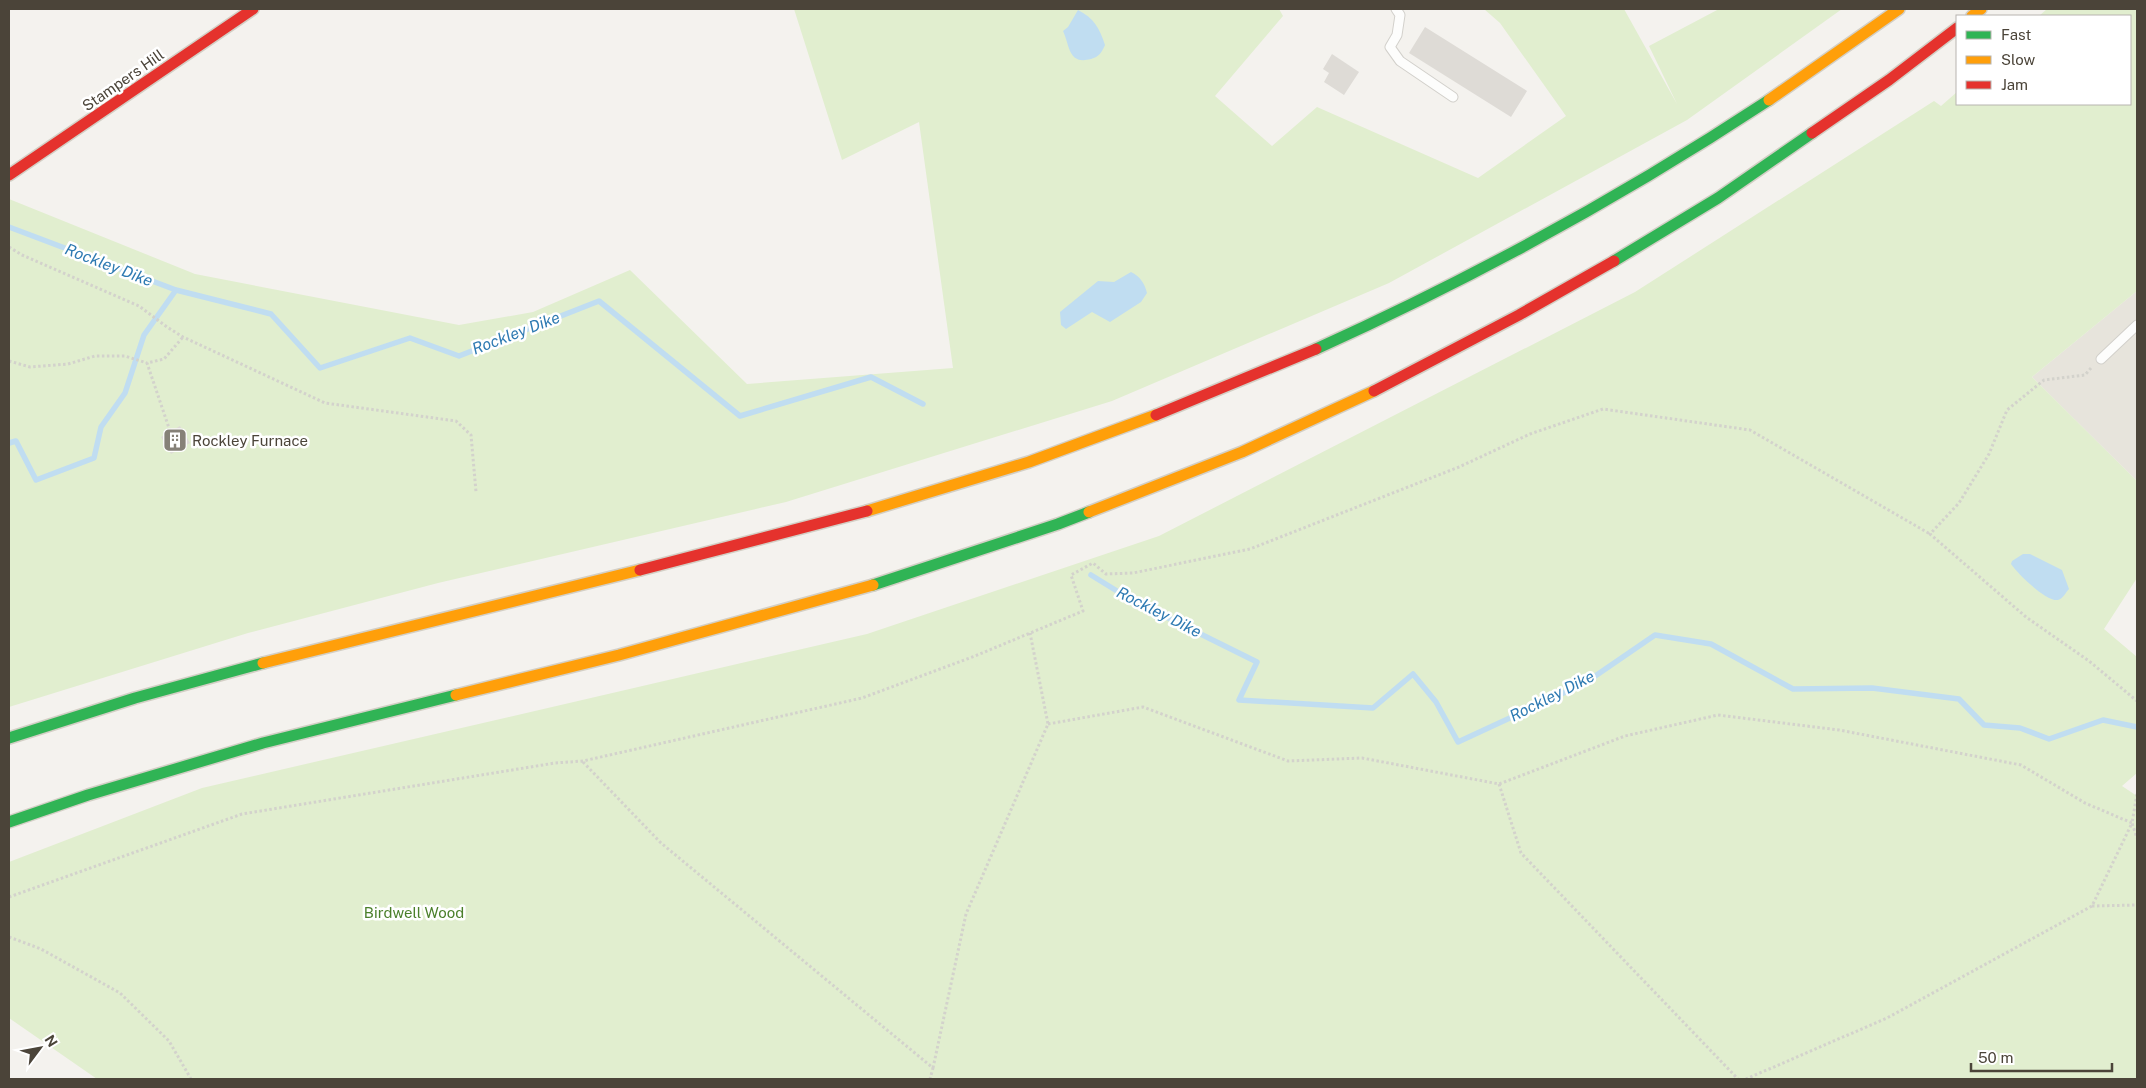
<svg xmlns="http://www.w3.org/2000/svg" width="2146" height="1088" viewBox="0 0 2146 1088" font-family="'Public Sans',sans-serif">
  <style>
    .residential { fill: #e7e4dc }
    .green { fill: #e1eecf }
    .water { fill: #c0ddf1 }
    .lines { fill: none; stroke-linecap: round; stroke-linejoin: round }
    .stream { stroke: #c0ddf1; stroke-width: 5.5 }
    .building { fill: #dedbd6 }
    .lane-casing { stroke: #d2d0cb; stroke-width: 11 }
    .fast-casing { stroke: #d3cfc5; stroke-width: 14 }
    .slow-casing { stroke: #d3cfc5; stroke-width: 14 }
    .jam-casing { stroke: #d3cfc5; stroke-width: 14 }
    .path { stroke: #d3d2cc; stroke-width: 3; stroke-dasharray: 2.5 2.5; stroke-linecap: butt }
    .lane { stroke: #fdfdfc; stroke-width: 9 }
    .fast { stroke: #30b455; stroke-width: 11 }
    .slow { stroke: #ff9f0a; stroke-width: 11 }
    .jam { stroke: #e5322d; stroke-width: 11 }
    .labels { text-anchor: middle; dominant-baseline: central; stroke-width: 5; stroke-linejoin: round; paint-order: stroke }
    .street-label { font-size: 15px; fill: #4b4439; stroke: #fff }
    .poi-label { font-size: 15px; fill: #4b4439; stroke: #fff; text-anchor: start }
    .park-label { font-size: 15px; fill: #4a7f2a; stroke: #fff }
    .water-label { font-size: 16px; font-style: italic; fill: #2e7ab2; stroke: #fff }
  </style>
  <rect width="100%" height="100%" fill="#f4f2ee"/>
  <path class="residential" d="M2137 291V481L2032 377Z"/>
  <path class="green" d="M794 9H1279L1283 16 1215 96 1272 146 1317 107 1478 178 1566 116 1500 23 1484 9H1624L1677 104 1649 46 1719 9H1842L1687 120 1389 283 1112 401 786 502 438 583 248 633 9 707V199L195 274 459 325 533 312 630 270 747 384 953 368 919 122 842 160Z
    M2047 9H2137V291L2032 377 2137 481V578L2104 629 2137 657V773L2122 786 2137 796V1079H97L9 1018V862L202 788 867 634 1159 536 1635 292 1934 101 1941 106 1957 92V104H2130V16H2039Z"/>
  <path class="water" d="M1078 10C1094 18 1100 29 1105 45 1102 52 1099 57 1091 59 1068 65 1070 46 1063 31L1068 27Z
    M1131 272C1140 276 1145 284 1147 293L1141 302 1110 322 1092 312 1066 329 1061 325 1060 312 1098 281 1114 282Z
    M2023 554H2030L2062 570 2069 589C2066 592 2063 599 2058 600 2046 602 2017 573 2011 564L2012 561Z"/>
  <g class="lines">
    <path class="stream" d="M9 227 176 290 271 314 320 368 410 338 459 356 599 301 740 416 871 377 923 404
      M9 443 16 441 36 480 94 458 101 427 125 393 144 335 176 290
      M1091 575 1130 599 1257 662 1239 700 1373 708 1413 674 1436 702 1458 742 1585 683 1655 635 1711 644 1793 689 1872 688 1959 699 1984 725 2020 728 2049 739 2103 720 2137 727"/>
  </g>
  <path class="building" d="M1425 27 1527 91 1511 117 1409 53Z
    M1332 54 1359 72 1344 95 1324 82 1329 73 1323 69Z
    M180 426 190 443 171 454 161 437Z"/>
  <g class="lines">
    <g class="lane-casing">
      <path id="lane" d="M1396 9 1400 15 1397 35 1390 47 1400 61 1453 97
        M2101 359 2137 325"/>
    </g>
    <g class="fast-casing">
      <path id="fast" d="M1614 261 1718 198 1812 133
        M1316 349C1473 278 1625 195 1769 100
        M873 585 1058 524 1089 512
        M9 738 135 698 263 663
        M9 822 88 795 263 743 456 695"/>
    </g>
    <g class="slow-casing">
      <path id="slow" d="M1972 16 1981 9
        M1769 100 1899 9
        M867 511 1029 462 1156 415
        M1089 512 1242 452 1374 391
        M263 663 640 570
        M456 695 619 655 873 585"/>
    </g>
    <g class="jam-casing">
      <path id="jam" d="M1812 133 1889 80 1957 28
        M9 175 253 9
        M1374 391 1519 315 1614 261
        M1156 415 1316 349
        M640 570 867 511"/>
    </g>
    <path class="path" d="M9 247 22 255 139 306 167 327 183 337 325 403 456 421 471 435 476 492
      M9 361 30 367 68 364 95 356H125L147 363
      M2091 368 2085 375 2044 380 2007 410 1989 454 1959 503 1930 534 2026 617 2089 661 2137 701
      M170 431 147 363 164 359 183 337
      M1048 724 1143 707 1288 761 1362 758 1499 784 1625 736 1718 715 1839 730 2021 765 2085 803 2132 823 2092 906 1887 1018 1746 1079
      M583 762 661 843 933 1068 930 1079
      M1499 784 1521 853 1738 1079
      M2137 794 2132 823 2137 838
      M9 897 242 814 555 763 583 761 862 698 975 656 1083 611 1071 575 1093 563 1106 574 1133 573 1250 549 1459 467 1530 434 1603 409 1750 430 1930 534
      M2092 906 2137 905
      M9 937 41 949 120 993 169 1041 191 1079
      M933 1068 966 914 1048 724 1030 633"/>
    <use href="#lane" class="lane"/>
    <use href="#fast" class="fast"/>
    <use href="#slow" class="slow"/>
    <use href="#jam" class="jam"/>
  </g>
  <defs>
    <g id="building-square" transform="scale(1.25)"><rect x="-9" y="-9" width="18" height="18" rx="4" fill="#868178" stroke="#fff"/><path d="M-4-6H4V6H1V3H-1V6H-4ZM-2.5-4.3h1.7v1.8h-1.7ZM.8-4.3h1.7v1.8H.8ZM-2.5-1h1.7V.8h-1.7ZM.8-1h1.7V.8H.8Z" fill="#fff"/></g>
  </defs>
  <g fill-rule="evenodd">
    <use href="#building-square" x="175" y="440"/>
  </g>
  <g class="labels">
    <g class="street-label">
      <text transform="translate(123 80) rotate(-35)">Stampers Hill</text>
    </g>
    <g class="poi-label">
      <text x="192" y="440">Rockley Furnace</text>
    </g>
    <g class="park-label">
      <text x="414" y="912">Birdwell Wood</text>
    </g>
    <g class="water-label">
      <text transform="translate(109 265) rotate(21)">Rockley Dike</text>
      <text transform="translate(516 333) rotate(-21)">Rockley Dike</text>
      <text transform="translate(1159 612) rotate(27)">Rockley Dike</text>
      <text transform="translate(1552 696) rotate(-27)">Rockley Dike</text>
    </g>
  </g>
  <rect width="2146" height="1088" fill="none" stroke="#4b4439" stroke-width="20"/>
  <rect x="1956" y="15" width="175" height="90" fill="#ffffff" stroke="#b7b4b0"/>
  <rect x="1966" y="31" width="25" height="8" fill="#30b455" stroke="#b7b4b0"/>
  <text x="2001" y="40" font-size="15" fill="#4b4439">Fast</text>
  <rect x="1966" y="56" width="25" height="8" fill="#ff9f0a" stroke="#b7b4b0"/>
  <text x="2001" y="65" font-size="15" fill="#4b4439">Slow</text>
  <rect x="1966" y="81" width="25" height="8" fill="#e5322d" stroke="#b7b4b0"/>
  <text x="2001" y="90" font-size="15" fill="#4b4439">Jam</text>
  <g transform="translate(40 1048) rotate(58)" stroke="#ffffff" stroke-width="4" paint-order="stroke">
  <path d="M0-4L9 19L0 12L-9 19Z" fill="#4b4439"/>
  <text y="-8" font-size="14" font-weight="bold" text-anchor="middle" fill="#4b4439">N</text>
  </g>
  <path d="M1971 1063v8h141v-8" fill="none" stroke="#4b4439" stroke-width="2.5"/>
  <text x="1978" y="1063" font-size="15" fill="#4b4439" stroke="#ffffff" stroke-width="4" paint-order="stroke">50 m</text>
</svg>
